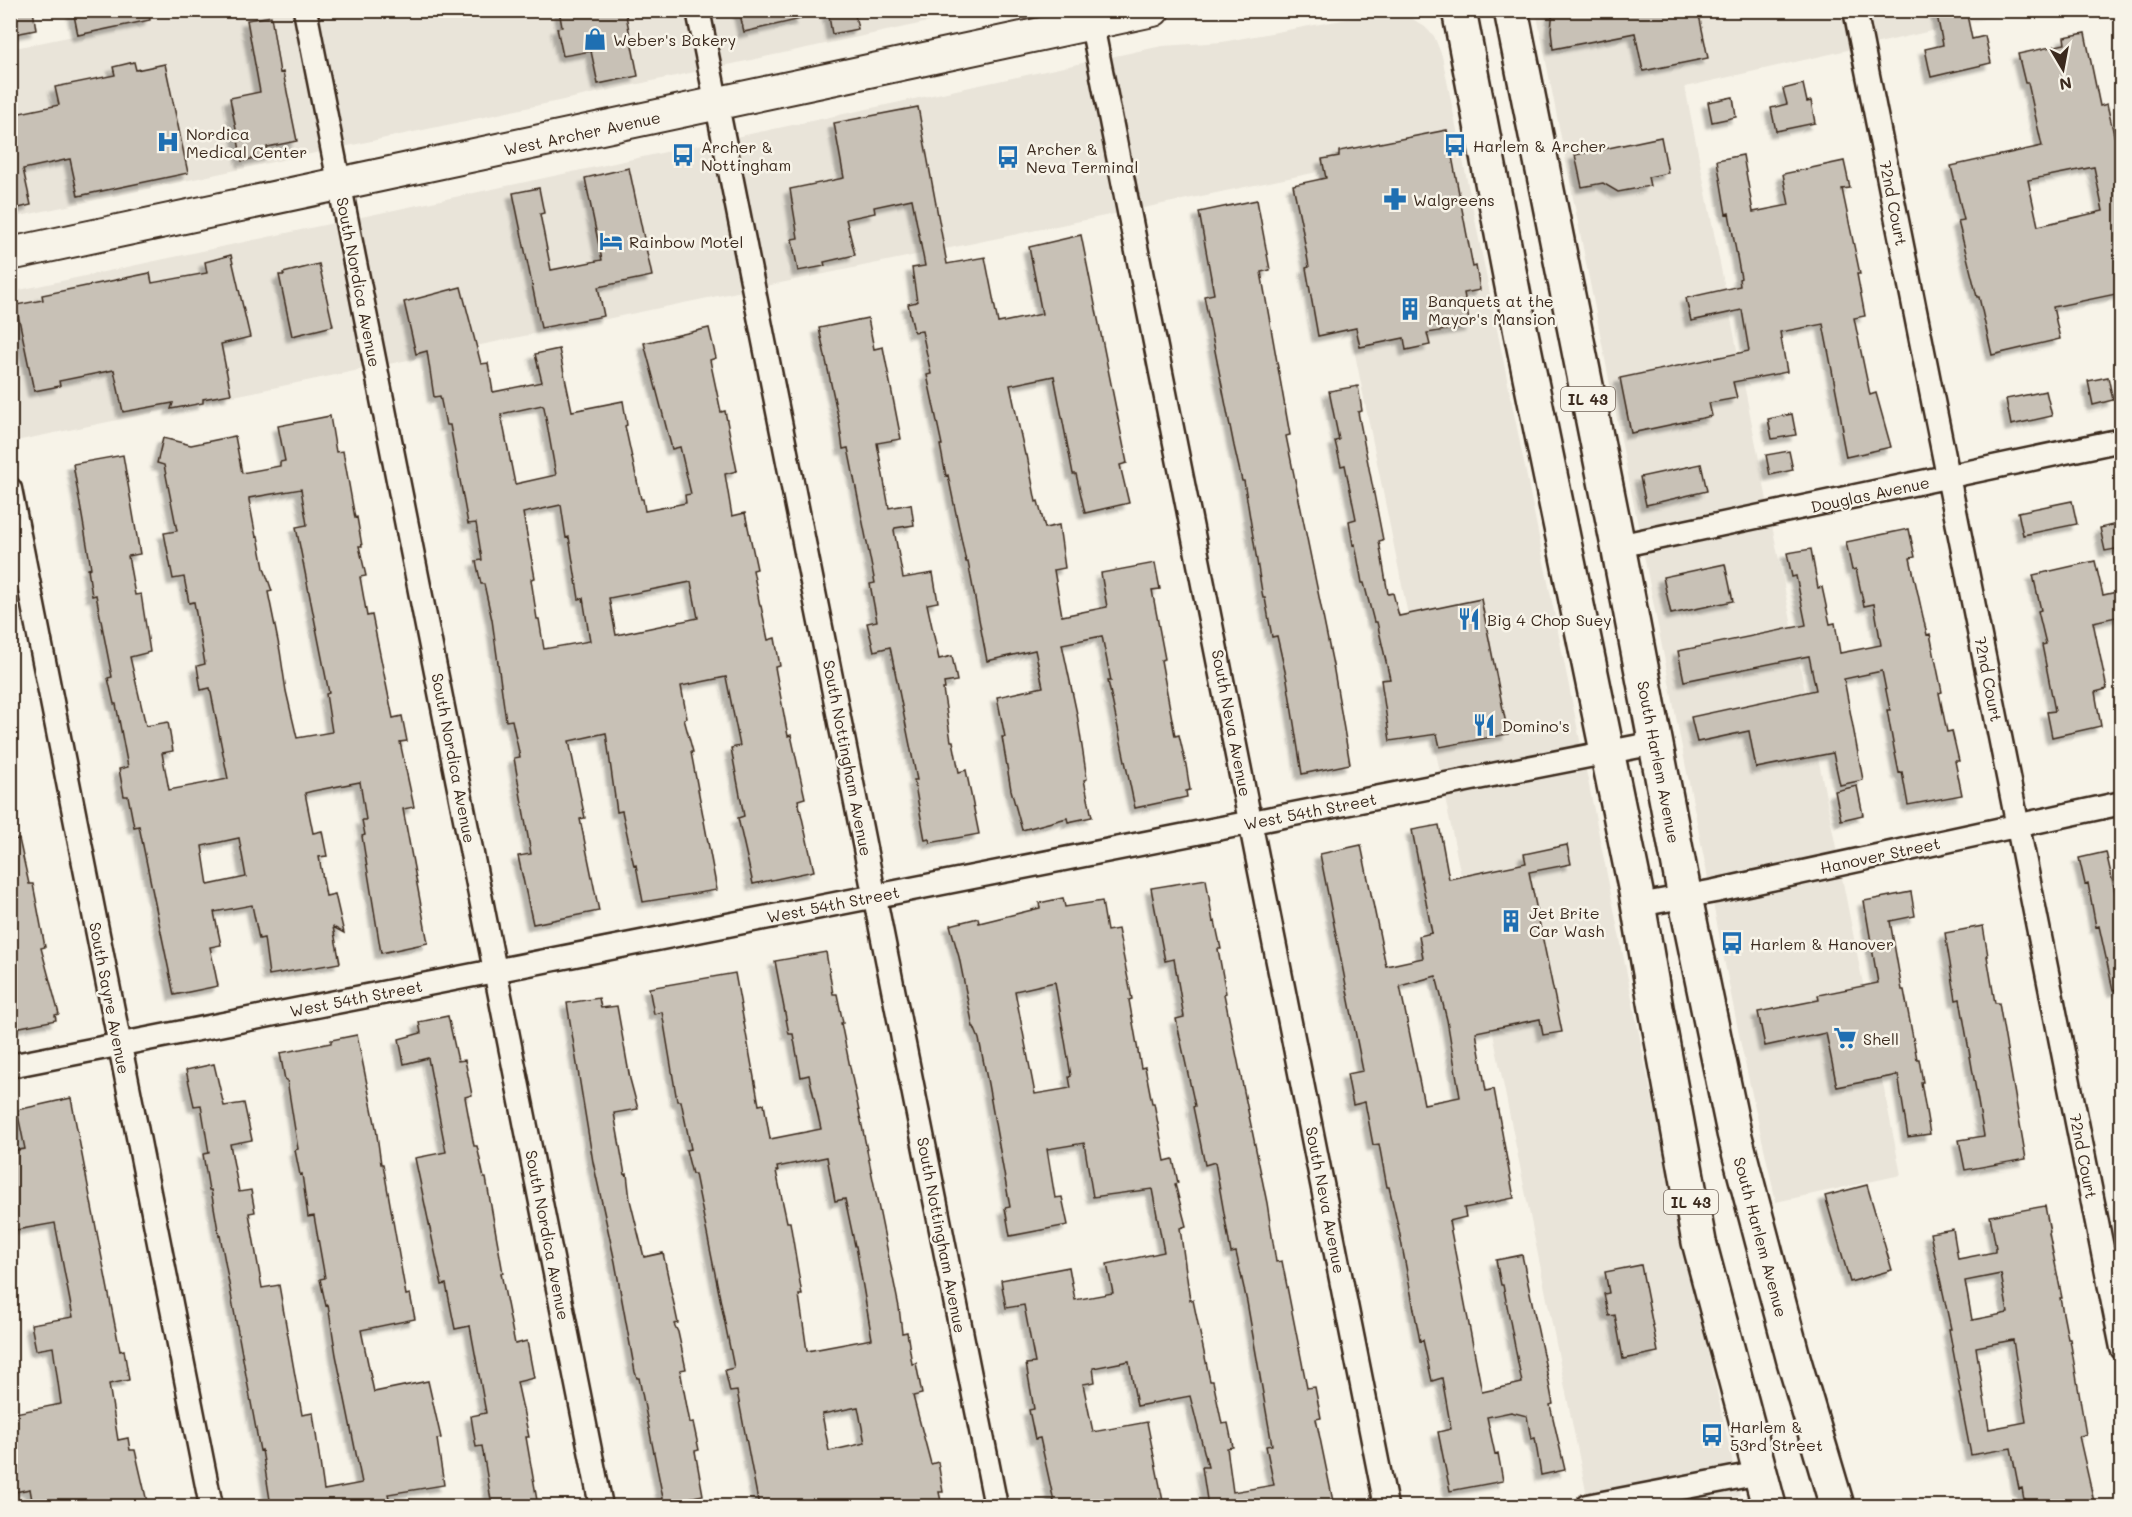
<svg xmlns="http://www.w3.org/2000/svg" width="2132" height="1517" viewBox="0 0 2132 1517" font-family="Mali,sans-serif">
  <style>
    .built { fill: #e9e4d9 }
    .building { fill: #c8c1b6; stroke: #3b2a1e; stroke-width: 1.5; fill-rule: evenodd; filter: url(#shadow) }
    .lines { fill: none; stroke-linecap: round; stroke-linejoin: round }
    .street-casing { stroke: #3b2a1e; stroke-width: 27 }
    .secondary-casing { stroke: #3b2a1e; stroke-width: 36 }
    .primary-casing { stroke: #3b2a1e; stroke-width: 38 }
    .street { stroke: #f7f3e8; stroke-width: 22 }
    .secondary { stroke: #f7f3e8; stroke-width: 32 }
    .primary { stroke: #f7f3e8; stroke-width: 33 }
    .labels { text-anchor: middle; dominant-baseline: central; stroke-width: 5; stroke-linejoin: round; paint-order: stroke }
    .shield { fill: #f7f3e8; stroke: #73665b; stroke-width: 1.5 }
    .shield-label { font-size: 15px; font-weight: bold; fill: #3b2a1e }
    .poi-label { font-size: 16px; fill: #3b2a1e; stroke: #f7f3e8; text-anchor: start }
    .street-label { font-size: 16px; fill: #3b2a1e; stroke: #f7f3e8 }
  </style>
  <defs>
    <filter id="shadow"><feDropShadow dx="-5.5" dy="5.5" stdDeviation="1.5" flood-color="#0004"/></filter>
  </defs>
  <rect width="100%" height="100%" fill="#f7f3e8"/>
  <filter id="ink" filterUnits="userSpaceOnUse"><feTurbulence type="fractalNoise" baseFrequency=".0167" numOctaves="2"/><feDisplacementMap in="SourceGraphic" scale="12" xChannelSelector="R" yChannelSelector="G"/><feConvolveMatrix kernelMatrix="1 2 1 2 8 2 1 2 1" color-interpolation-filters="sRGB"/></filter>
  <g filter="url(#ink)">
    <path class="built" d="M199 10 980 11 11 218 10 49Z
      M1536 11H2019L1685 87 1901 1175 1776 1202 1741 1045Z
      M1392 13 1410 17 1425 27 1434 36 1442 56 1649 1083 1740 1496 1682 1506H1589L1318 172 11 442 10 292 1162 46 1222 42 1369 15Z"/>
    <path class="building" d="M10 10H33L36 30 10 35Z
      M73 10H149L150 20 78 35Z
      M559 10H625L638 76 598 84 591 51 563 56 557 28 562 27Z
      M739 10H800L801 19 744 32Z
      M828 10H854L858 29 832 34Z
      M1553 10H1698L1708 58 1643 71 1635 33 1553 49 1551 30Z
      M1936 10H1966L1972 39 1985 36 1991 63 1931 77 1925 49 1943 45Z
      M271 16 280 73 283 72 297 141 267 147 269 155 242 161 230 98 260 92 247 20Z
      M2085 33 2100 106 2107 104 2121 165V293L2053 307 2060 339 1992 355 1979 297H1977L1958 221 1964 220 1951 166 2042 146 2028 83H2025L2018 54 2065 44 2064 37ZM2094 167 2103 211 2038 226 2028 180Z
      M134 62 136 70 165 64 188 173 78 196 70 159 23 169 31 205 10 210V115L59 105 55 87 115 75 113 67Z
      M1803 84 1807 102 1811 101 1815 123 1776 131 1771 108 1787 104 1783 89Z
      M1733 97 1736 117 1712 122 1708 102Z
      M918 107 947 264 985 257 998 323 1042 314 1029 247 1081 235 1127 463 1120 465 1129 503 1085 513 1076 474H1073L1054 376 1010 385 1025 455H1027L1036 502 1038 501 1045 528 1059 525 1065 568 1054 570 1062 616 1107 607 1101 573 1155 563 1160 589 1152 590 1165 659 1161 660 1175 736 1179 735 1186 765 1190 790 1186 791 1187 797 1135 808 1108 681H1111L1102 636 1062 644 1077 714 1087 779 1084 780 1092 817 1068 822 1067 818 1022 830 1011 790 1002 737H1005L997 697 1043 687 1035 650 987 661 968 562H966L948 475 946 476 940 445H942L927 375 931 374 927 355 922 331 914 332 908 304 917 302 912 268 925 266 912 199 874 207 875 213 846 219 855 255 824 262 825 266 798 271 792 239 798 238 790 189 844 178 834 123Z
      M1447 130 1473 267 1476 266 1480 290 1464 293 1470 326 1427 333 1430 345 1406 350 1404 338 1360 347 1356 328 1318 336 1306 268 1309 267 1302 227 1293 185 1326 178 1322 159 1339 156V151Z
      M1661 137 1668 173 1648 177 1650 186 1618 192 1603 183 1582 187 1575 155Z
      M1743 155 1753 212 1789 205 1783 174 1844 161 1850 188 1842 189 1860 274H1857L1865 316 1854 318 1870 395 1876 393 1891 447 1846 457 1841 431 1843 430 1838 401 1823 324 1780 332 1787 372 1733 382 1737 398 1709 403 1712 416 1631 433 1620 378 1749 351 1742 310 1691 321 1686 298 1740 286 1739 279 1741 278 1729 213 1726 214 1717 160Z
      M629 168 652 276 598 287 604 316 541 328 513 193 539 188 544 213 540 214 551 270 602 260 585 178Z
      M1257 200 1270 270 1261 272 1290 435 1286 436 1333 665 1350 764 1302 774 1287 680 1277 636 1272 637 1265 598H1263L1244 481H1242L1234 446 1204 296 1214 294 1199 212Z
      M231 255 250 337 221 344 231 394 203 399V403L171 409 173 403 123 412 114 370 59 381 60 386 34 391 16 305 43 300 42 295 150 273 152 283 207 273 205 262Z
      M319 264 333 326 292 336 279 275H284L283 273Z
      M461 287 481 364 488 363 493 392 542 382 535 354 559 349 572 411 623 401 627 425 625 426 641 499H643L645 511 686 503 685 495 691 494 680 447 672 449 644 343 709 328 716 358 710 360 721 412 725 411 737 471 725 474 732 516 745 513 757 569 753 570 760 606H761L768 640 775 638 780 666 775 667 788 736 791 735 805 798 798 800 814 871 753 884 738 818 744 816 731 748 740 746 726 677 681 686 687 718 684 719 693 752H691L717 890 643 902 636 865 634 866 622 811 617 812 606 733 569 741 585 818 580 819 599 911 533 924 518 856 531 854 514 758 520 757 512 720 506 721 492 620 484 584H481L476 561 482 560 476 523 468 524 450 425H446L440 396 434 397 427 351 416 354 404 302ZM542 405 544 407 556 475 515 484 501 414ZM561 505 566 538 569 537 579 599 583 598 590 641 544 649 539 619H537L531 579 535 578 523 513ZM691 582 698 618 616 635 609 598Z
      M868 318 874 349 883 347 901 439 877 443 889 508 911 504 914 525 895 528 894 530 903 578 933 573 938 602 927 604 939 659 952 656 957 681 944 683 945 689H943L951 741H953L959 772 966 770 979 834 930 843 929 839 925 840 914 780H917L890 647 874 651 867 623 877 621 870 584 875 583 848 448 843 449 839 421 819 328Z
      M2108 377 2113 400 2093 405 2088 381Z
      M1358 386 1362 411 1358 412 1383 540 1379 541 1388 594 1393 593 1399 616 1481 599 1508 734 1440 747 1437 734 1390 741 1381 680 1390 679 1377 622H1374L1364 583H1362L1355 544 1353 545 1349 521 1356 519 1345 465 1341 466 1335 441 1339 440 1329 391Z
      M2046 391 2052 416 2011 425 2006 399Z
      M1792 414 1796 435 1772 439 1768 419Z
      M330 416 336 452 343 451 355 518 357 517 362 546H359L366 576 360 577 367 616 372 615 393 718 402 716 407 741 400 742 414 807 403 809 428 943 381 953 362 836 365 835 362 820H366L360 782 313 791 305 793 313 833 322 831 327 856 319 857 326 896 335 894 344 933 333 927 340 963 269 975 264 938 259 939 252 905 214 912 221 945 210 947 218 986 174 995 139 826 134 827 128 796H124L119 769 128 767 116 704H114L108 678 112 677 96 595 92 596 88 569 91 568 73 464 123 455 140 554 128 556 135 595 141 594 150 652 130 657 146 726 168 722 173 751 162 753 169 790 228 779 210 688 201 690 197 666 205 664 194 602 189 603 184 577 173 579 164 533 177 531 164 465 157 463 163 438 191 445 235 436 242 473 280 466V462L285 461 278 426ZM301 489 307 525 296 527 329 693 326 694 332 732 297 738 286 691 280 651 268 592 272 591 264 568 258 536 256 537 249 500V498ZM239 838 246 877 208 885 202 846Z
      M1789 451 1793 470 1770 475 1766 455Z
      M1701 464 1707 491 1646 505 1640 477Z
      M2072 501 2077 524 2023 535 2018 512Z
      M2121 523V548L2105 551 2100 528Z
      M1909 529 1915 557 1910 558 1927 635 1930 634 1942 692 1939 693 1947 732 1952 731 1959 761H1955L1962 795 1908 805 1902 772 1899 773 1893 743 1887 710H1890L1882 671 1844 679 1863 780 1840 785 1833 753 1756 768 1749 731 1697 742 1691 717 1816 690 1809 656 1684 681 1678 651 1806 625 1796 576 1792 577 1787 553 1811 549 1818 588 1822 587 1830 624 1835 623 1840 653 1881 645 1874 604 1864 606 1856 569 1852 570 1846 542Z
      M2095 561 2103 595 2121 591V616L2093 622 2107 689 2095 692 2101 726 2052 737 2047 712 2055 711 2042 645 2046 644 2038 611 2041 610 2033 575Z
      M1725 564 1733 601 1671 614 1663 577Z
      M1857 786 1863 815 1841 820 1835 791Z
      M1439 825 1449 879 1526 863 1524 854 1567 845 1571 864 1529 872 1562 1032 1543 1035 1540 1019 1476 1032 1486 1091 1494 1089 1514 1198 1464 1208 1466 1217 1449 1221 1482 1392 1522 1383 1503 1285H1501L1496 1260 1522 1255 1548 1378 1553 1404 1550 1405 1565 1470 1541 1475 1535 1438 1531 1439 1527 1416 1511 1412 1487 1417 1495 1454 1498 1453 1503 1481 1450 1491 1438 1432 1451 1429 1442 1378 1432 1381 1423 1340 1420 1341 1399 1230 1389 1187H1387L1379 1144 1373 1145 1365 1102 1353 1105 1347 1074 1363 1071 1320 854 1361 845 1386 966 1423 958 1419 936 1432 933 1412 830ZM1436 976 1447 1020 1460 1097 1424 1104 1400 986Z
      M19 839 29 884H33L45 947 41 948 59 1014 55 1015 56 1020 10 1029V840Z
      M2106 852 2116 896 2121 895V989L2113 990 2099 926 2096 927 2088 883 2085 884 2079 858Z
      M1206 879 1213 922 1215 921 1221 949H1218L1226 993 1224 994 1267 1203 1276 1262 1282 1261 1307 1388 1315 1387 1321 1418 1316 1419 1334 1506H1208L1202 1467H1208L1190 1396 1137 1406 1129 1361 1093 1368 1095 1382 1083 1384 1093 1432 1147 1422 1164 1506H1055L1040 1438 1035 1439 1029 1410 1034 1409 1026 1364 1035 1363 1024 1305 1006 1308 1001 1280 1069 1267 1075 1300 1113 1293 1107 1264 1164 1252 1152 1189 1093 1197 1084 1143 1047 1149 1055 1198 1062 1197 1068 1225 1010 1236 1005 1208 1010 1207 988 1084 979 1039 974 1027H973L959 957 950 925 978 918 979 923 1040 908 1039 903 1063 898 1065 907 1102 901 1107 931 1118 929 1132 999 1129 1000 1141 1068 1145 1067 1152 1103H1154L1165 1161 1173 1159 1178 1183 1175 1184 1186 1226 1180 1228 1190 1300H1193L1210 1381H1213L1222 1424 1228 1423 1233 1447 1227 1448 1233 1492 1274 1485 1266 1446 1272 1445 1247 1302 1236 1252 1231 1253 1215 1162 1205 1165 1193 1107 1195 1106 1176 1019 1184 1017 1174 959 1165 961 1151 888ZM1055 982 1071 1076 1069 1077 1071 1088 1035 1094 1015 991Z
      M1911 892 1915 916 1890 921 1902 990H1904L1917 1059H1919L1923 1082H1921L1930 1134 1908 1137 1898 1075 1837 1087 1826 1033 1765 1046 1758 1012 1819 1000 1818 995 1878 983 1864 901Z
      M1983 926 1988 956H1987L1995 1003H1999L2026 1159 1965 1170 1959 1140 1984 1136 1960 999 1956 1000 1945 933Z
      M826 952 833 994H837L843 1023H841L899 1307 902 1333 907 1332 912 1364 916 1363 922 1394 913 1396 931 1464 938 1462 943 1492H939L942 1506H759L737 1391 730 1392 725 1370 734 1368 695 1174H692L686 1150 691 1149 681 1101H677L662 1012 654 1014 649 988 735 973 759 1105 764 1104 770 1139 821 1129 809 1075 801 1077 793 1034H789L775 961ZM827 1157 835 1201 845 1199 855 1246H856L872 1339 807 1351 799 1295H802L790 1222H787L776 1171H778L777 1167ZM858 1407 865 1443 829 1451 822 1414Z
      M599 998 601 1008 617 1006 630 1079 638 1109 614 1113 625 1175 627 1174 630 1200 644 1257 663 1253 678 1323 674 1324 678 1332 686 1369 680 1370 690 1423 693 1422 699 1450 695 1451 703 1495 664 1503 639 1378H637L635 1372 615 1262 593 1162 567 1003Z
      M448 1016 458 1061 465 1060 472 1095 465 1097 474 1146H477L484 1178H486L503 1273H501L515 1344 527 1341 534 1378 517 1382 529 1437H526L538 1506H492L482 1446 476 1447 471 1416 486 1413 470 1326 455 1329 446 1284 442 1285 415 1158 446 1152 428 1058 404 1064 399 1039 421 1033 419 1022Z
      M357 1035 376 1128 381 1164H383L406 1295 410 1294 415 1319 361 1330 374 1392 428 1381 441 1438 437 1439 444 1485 388 1494 390 1502 367 1506H271L262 1450 260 1451 220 1235 219 1236 211 1190H209L203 1154 209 1153 201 1105 194 1106 186 1070 214 1064 224 1106 244 1103 252 1140 230 1144 239 1192 251 1190 255 1212 249 1213 262 1288 279 1285 302 1415 313 1413 324 1490 362 1483 336 1355 328 1305 326 1306 320 1279 325 1278 314 1216 308 1217 302 1174 300 1175 295 1150 298 1149 287 1080H285L280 1053 331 1043V1040Z
      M71 1098 110 1300 120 1351 124 1350 129 1380 109 1384 118 1440 128 1438 130 1450H135L148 1506H33L30 1489 10 1493V1414L61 1404 53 1347 36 1350 31 1324 73 1317 55 1223 10 1231V1151L25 1149 17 1110Z
      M1867 1185 1892 1270 1850 1282 1825 1196Z
      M2045 1206 2050 1232 2049 1233 2062 1298H2060L2068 1339H2070L2086 1435 2079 1436 2095 1506H2025L2022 1488 2019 1489 2011 1448 1971 1455 1959 1393H1961L1949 1329H1951L1930 1233 1953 1229 1958 1259 1995 1252V1248H1996L1990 1216ZM2001 1274 2008 1313 1972 1320 1965 1281ZM2013 1340 2026 1422 1989 1429 1976 1347Z
      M1641 1265 1658 1352 1623 1359 1615 1315 1609 1316 1604 1294 1609 1293 1605 1272Z"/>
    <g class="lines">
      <g class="street-casing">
        <path id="street" d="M305 10 601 1506
          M698 10 996 1506
          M1089 10 1386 1506
          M1855 10 2122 1348
          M10 489 211 1506
          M1618 546 2122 440
          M1639 905 1715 891 2122 803
          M10 1066 1655 743
          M1587 1506 1760 1473"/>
      </g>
      <g class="secondary-casing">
        <path id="secondary" d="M10 254C392 175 772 91 1153 10"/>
      </g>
      <g class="primary-casing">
        <path id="primary" d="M1459 10 1521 333 1636 892 1656 1008 1699 1242 1769 1506
          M1511 10 1618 546 1685 897 1734 1133 1794 1361 1837 1506"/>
      </g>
      <use href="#street" class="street"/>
      <use href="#secondary" class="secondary"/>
      <use href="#primary" class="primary"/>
    </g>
  </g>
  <defs>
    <g id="shop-bare" transform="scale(1.8)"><path d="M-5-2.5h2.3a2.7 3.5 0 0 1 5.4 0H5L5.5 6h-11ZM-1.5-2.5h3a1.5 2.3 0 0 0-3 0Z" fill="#1f6fb2" stroke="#f7f3e8" stroke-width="2.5" paint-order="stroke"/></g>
    <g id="hospital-bare" transform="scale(1.8)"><path d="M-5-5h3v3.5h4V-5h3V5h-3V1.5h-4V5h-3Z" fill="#1f6fb2" stroke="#f7f3e8" stroke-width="2.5" paint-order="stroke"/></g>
    <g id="bus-bare" transform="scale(1.8)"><path d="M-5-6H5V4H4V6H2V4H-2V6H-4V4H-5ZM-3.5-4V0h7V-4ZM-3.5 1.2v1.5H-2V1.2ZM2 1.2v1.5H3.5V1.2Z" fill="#1f6fb2" stroke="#f7f3e8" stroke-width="2.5" paint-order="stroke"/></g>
    <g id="pharmacy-bare" transform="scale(1.8)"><path d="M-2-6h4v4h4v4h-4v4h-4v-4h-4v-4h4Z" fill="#1f6fb2" stroke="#f7f3e8" stroke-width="2.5" paint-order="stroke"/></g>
    <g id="hotel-bare" transform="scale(1.8)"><path d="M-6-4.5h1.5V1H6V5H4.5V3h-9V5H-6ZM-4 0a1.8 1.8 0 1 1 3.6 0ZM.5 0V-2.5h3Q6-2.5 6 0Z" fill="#1f6fb2" stroke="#f7f3e8" stroke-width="2.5" paint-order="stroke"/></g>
    <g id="building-bare" transform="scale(1.8)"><path d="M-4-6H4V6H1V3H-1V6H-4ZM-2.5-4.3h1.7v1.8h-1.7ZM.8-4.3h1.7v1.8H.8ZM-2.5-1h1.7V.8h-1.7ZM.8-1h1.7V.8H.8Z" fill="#1f6fb2" stroke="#f7f3e8" stroke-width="2.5" paint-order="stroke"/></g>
    <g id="restaurant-bare" transform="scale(1.8)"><path d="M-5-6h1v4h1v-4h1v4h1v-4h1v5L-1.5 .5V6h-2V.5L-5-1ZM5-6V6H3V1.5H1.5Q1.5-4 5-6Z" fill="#1f6fb2" stroke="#f7f3e8" stroke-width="2.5" paint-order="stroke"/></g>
    <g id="supermarket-bare" transform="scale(1.8)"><path d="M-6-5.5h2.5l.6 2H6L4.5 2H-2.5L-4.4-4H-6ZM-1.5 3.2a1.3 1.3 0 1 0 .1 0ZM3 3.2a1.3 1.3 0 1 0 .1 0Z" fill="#1f6fb2" stroke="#f7f3e8" stroke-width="2.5" paint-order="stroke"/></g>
  </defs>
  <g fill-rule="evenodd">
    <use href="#shop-bare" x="595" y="39"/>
    <use href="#hospital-bare" x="168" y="142"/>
    <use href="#bus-bare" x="1455" y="145"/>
    <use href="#bus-bare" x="683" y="155"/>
    <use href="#bus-bare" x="1008" y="157"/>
    <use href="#pharmacy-bare" x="1395" y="199"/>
    <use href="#hotel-bare" x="611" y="241"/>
    <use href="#building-bare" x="1410" y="309"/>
    <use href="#restaurant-bare" x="1469" y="619"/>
    <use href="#restaurant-bare" x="1484" y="725"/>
    <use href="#building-bare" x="1511" y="921"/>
    <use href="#bus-bare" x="1732" y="943"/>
    <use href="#supermarket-bare" x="1845" y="1038"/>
    <use href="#bus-bare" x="1712" y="1435"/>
  </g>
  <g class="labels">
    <g class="shield">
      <rect x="1561" y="387" width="54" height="24" rx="4.5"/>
      <rect x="1664" y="1190" width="54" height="24" rx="4.5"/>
    </g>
    <g class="shield-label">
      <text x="1588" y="399">IL 43</text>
      <text x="1691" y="1202">IL 43</text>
    </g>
    <g class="poi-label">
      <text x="613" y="39">Weber's Bakery</text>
      <text x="186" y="133">Nordica<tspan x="186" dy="18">Medical Center</tspan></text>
      <text x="1473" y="145">Harlem &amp; Archer</text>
      <text x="701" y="146">Archer &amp;<tspan x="701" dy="18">Nottingham</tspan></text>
      <text x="1026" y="148">Archer &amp;<tspan x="1026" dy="18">Neva Terminal</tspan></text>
      <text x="1413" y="199">Walgreens</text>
      <text x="629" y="241">Rainbow Motel</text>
      <text x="1428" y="300">Banquets at the<tspan x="1428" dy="18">Mayor's Mansion</tspan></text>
      <text x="1487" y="619">Big 4 Chop Suey</text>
      <text x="1502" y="725">Domino's</text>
      <text x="1529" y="912">Jet Brite<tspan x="1529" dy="18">Car Wash</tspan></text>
      <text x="1750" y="943">Harlem &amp; Hanover</text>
      <text x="1863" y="1038">Shell</text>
      <text x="1730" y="1426">Harlem &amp;<tspan x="1730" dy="18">53rd Street</tspan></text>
    </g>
    <g class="street-label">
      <text transform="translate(582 133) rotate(-12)">West Archer Avenue</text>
      <text transform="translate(1894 203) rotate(79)">72nd Court</text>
      <text transform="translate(359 282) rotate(79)">South Nordica Avenue</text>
      <text transform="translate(1870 494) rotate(-12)">Douglas Avenue</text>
      <text transform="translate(1989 679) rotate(79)">72nd Court</text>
      <text transform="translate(1232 723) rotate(79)">South Neva Avenue</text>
      <text transform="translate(454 758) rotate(79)">South Nordica Avenue</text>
      <text transform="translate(848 758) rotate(79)">South Nottingham Avenue</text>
      <text transform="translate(1659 762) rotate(79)">South Harlem Avenue</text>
      <text transform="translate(1310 811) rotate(-11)">West 54th Street</text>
      <text transform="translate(1880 855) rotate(-12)">Hanover Street</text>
      <text transform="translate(833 904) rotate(-11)">West 54th Street</text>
      <text transform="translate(110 998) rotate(79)">South Sayre Avenue</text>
      <text transform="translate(356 998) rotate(-11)">West 54th Street</text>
      <text transform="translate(2084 1156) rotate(79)">72nd Court</text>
      <text transform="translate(1326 1200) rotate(79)">South Neva Avenue</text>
      <text transform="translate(548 1235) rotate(79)">South Nordica Avenue</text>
      <text transform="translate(942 1235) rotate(79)">South Nottingham Avenue</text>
      <text transform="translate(1761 1237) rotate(75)">South Harlem Avenue</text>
    </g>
  </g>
  <rect width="2132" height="1517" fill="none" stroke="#f7f3e8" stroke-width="36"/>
  <rect x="18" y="18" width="2096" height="1481" fill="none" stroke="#3b2a1e" stroke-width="2" filter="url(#ink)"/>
  <g transform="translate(2063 69) rotate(170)" stroke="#f7f3e8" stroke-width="4.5" paint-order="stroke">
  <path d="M0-4.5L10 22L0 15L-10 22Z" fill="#3b2a1e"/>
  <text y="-9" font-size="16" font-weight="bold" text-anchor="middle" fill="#3b2a1e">N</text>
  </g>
</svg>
